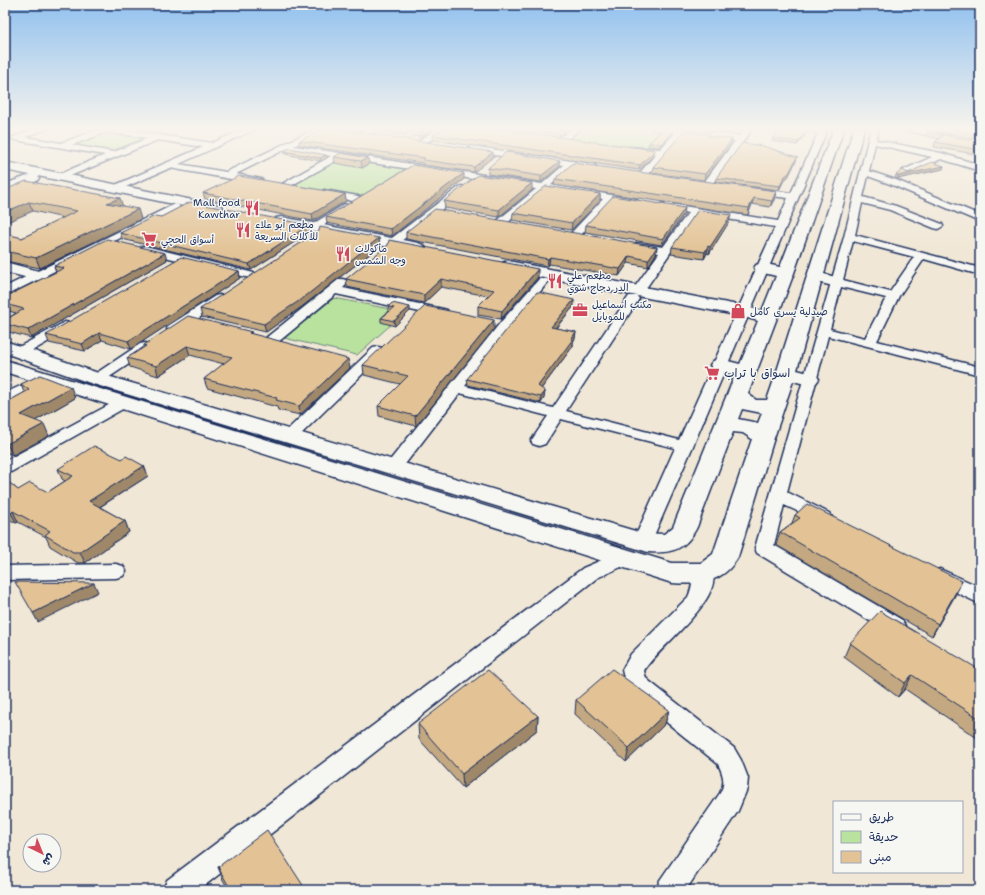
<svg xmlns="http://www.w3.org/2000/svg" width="985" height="895" viewBox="0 0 985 895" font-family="'Shantell Sans','Playpen Sans Arabic',sans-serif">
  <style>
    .green { fill: #b8e29e; stroke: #6a887e }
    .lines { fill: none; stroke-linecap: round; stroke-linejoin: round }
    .street-casing { stroke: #1b2f5e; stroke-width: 3 }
    .secondary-casing { stroke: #1b2f5e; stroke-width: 3 }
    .street { fill: #f6f6f2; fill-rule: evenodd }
    .secondary { fill: #f6f6f2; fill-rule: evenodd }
    .wall { fill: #c3a881; stroke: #1b2f5e }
    .shaded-wall { fill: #9f8869; stroke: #1b2f5e }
    .building { fill: #e3c396; stroke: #1b2f5e }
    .labels { text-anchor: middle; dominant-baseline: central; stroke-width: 3; stroke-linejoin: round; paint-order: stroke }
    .far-poi-label { font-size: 10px; fill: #1b2f5e; stroke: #f6f6f2; text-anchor: start }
    .poi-label { font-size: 12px; fill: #1b2f5e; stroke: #f6f6f2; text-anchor: start }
  </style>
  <rect width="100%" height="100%" fill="#f0e7d6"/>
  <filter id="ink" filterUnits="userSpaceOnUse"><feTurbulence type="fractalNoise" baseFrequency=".025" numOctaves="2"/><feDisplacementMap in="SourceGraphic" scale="8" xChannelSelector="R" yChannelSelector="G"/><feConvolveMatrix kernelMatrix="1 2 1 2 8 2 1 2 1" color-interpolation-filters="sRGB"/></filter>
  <g filter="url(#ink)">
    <path class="green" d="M579 128H647L675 132 658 151 566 139Z
      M106 132 145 138 112 151 72 145Z
      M342 156 408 167 360 197 291 185Z
      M334 298 405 312 357 355 284 338Z"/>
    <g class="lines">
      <g class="street-casing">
        <path id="street" d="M37 128H49L25 137 61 143 103 128H114L212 143 247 128H258L179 164 226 172 317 128H327L294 146 542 184 564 165 472 152 468 149 472 146 592 164 595 165 596 167 595 169 573 167 551 185 636 199 638 201 633 204 613 201 579 237H571L570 235 571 233 603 199 546 190 506 224 502 225 497 222 498 220 536 189 341 158 285 189 280 186 282 184 331 156 286 149 236 174 261 179 263 181 261 183 258 184 170 168 116 191 111 188 113 186 203 147 158 140 60 180 55 177 57 175 105 155 15 140 11 138ZM107 132 148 138 114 152 72 145Z
          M370 128H380L368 135H362V131Z
          M439 128H449L424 144H421L417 142Z
          M572 128H581L566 141H560V137Z
          M650 128H673L739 136 745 128H753L710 187 707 188 702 185 735 141 683 134 646 177 643 178 638 175 656 154 629 151 628 149 629 147 660 149 675 133 654 130Z
          M794 128H828L693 446 649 547 642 549 635 547 633 542 675 448 561 419 545 444 539 446 533 444 531 441 548 416 460 393 399 472 393 473 387 472 385 468 387 464 500 323 539 279H547L549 281 547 283 465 386 553 408 629 296H637L639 299 566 411 679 440 775 227 697 214 642 294H634L632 291 659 253 632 248 631 246 636 243 663 247 688 213 661 208 659 206 661 204 664 203 778 221 788 198 755 194 750 191 755 188 791 193 818 133 798 130Z
          M871 128H879L876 140 941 153 980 165V171L941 159 906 175 902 172 903 170 932 157 875 144 869 171 896 180 980 215V222L890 184 868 176 863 197 896 206 942 224 943 226 938 229 934 228 890 210 862 203 855 235 980 268V275L924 259 899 296 877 341 980 367V375L828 336 787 492 829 513 832 517 829 521 823 523 784 505 774 545 902 620 905 626 902 632 895 634 888 632 757 553 755 548 844 237ZM853 241 914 257 890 292 843 280ZM841 287 886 298 865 338 830 329Z
          M899 128H915L948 135 952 137 948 139 903 130Z
          M462 186 467 189 465 191 396 245H388L387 243 388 241 459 187Z
          M324 190 358 196 363 199 358 202 321 195 319 193Z
          M175 204 178 205 180 207 178 209 5 296V287Z
          M345 204 350 207 348 209 317 229H309L308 227Z
          M145 246 258 274 260 276 258 278 254 279 141 251 140 249 141 247Z
          M342 279 346 280 348 283 343 288 443 309 447 310 449 313 447 316 443 317 336 294 277 343H267L265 340 267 337 338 280Z
          M219 295 223 296 225 299 223 302 178 332H168L167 329 168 326 215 296Z
          M65 322 70 323 71 326 70 329 25 355H15L13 352 15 349Z
          M145 343 150 344 152 347 150 350 102 382 97 383 92 382 90 379 92 376 140 344Z
          M378 347 383 348 385 351 383 354 295 440 289 442 283 440 281 437 283 434 373 348Z
          M42 376 47 377 49 380 47 383 5 403V393Z
          M123 399 128 400 130 403 128 406 11 472 5 473V461L118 400Z
          M623 551 630 553 632 558 630 563 597 578 199 890H163L167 880 583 568Z
          M116 564 123 566 126 571 123 576 116 578 5 580V566Z
          M704 565 711 567C728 598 658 646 644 671L646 678 649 681 734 748 741 760 748 778 747 789 738 811 686 890H656L660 880 720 793C726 783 723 774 718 764L633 695 625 682 622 670 631 654 688 597C693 587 692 576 697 567Z
          M940 569 980 587V604L933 581 930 576 933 571Z"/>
      </g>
      <g class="secondary-casing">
        <path id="secondary" d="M834 128H844L794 273 748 394 756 400H767L776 374 854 128H864L824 274 843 279 845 282 843 285 837 287 821 283 797 370 816 375 819 379 816 383 809 385 793 381 774 438 738 557C723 583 700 585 672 583L5 372V360L672 563H701L713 554 752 439 743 433 733 432 697 527C686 549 673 554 648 552L90 383 5 353V341L104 375 642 533 664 534 673 527 735 375 713 369 710 365 713 361 720 359 740 364 758 321 741 316 508 271 502 269 500 266 502 263 508 261 743 306 762 311 776 276 756 271 754 268 756 265 762 263 780 267ZM742 409 762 413 758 423 738 419Z
          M5 162 217 205 222 206 224 209 222 212 217 213 38 176 39 178 37 181 5 193V184L30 175 5 170Z
          M281 217 418 243 423 245 426 248 423 251 418 253 276 224 274 221 276 218Z
          M5 262 46 273 48 276 46 279 40 281 5 272Z"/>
      </g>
      <use href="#street" class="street"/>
      <use href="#secondary" class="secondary"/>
    </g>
    <path class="wall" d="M353 128H436L420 137Z
      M512 128H572L563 135Z
      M938 128H980V155L934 147 935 142 939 139 926 136 927 132 971 140 972 139 970 138 937 131Z
      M807 133 797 145 772 141 773 138Z
      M710 134 709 136 731 144 704 180 652 173 653 167Z
      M433 135 654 155 639 170 433 140Z
      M671 135 660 147 648 146 649 143Z
      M299 141 493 157 474 172 423 165V163L300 145Z
      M284 151 327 158 321 161 285 154Z
      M334 157 368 158 369 164 362 168 335 163Z
      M797 157 796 161 788 177 784 180 779 190 716 182V178Z
      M944 166 943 169 897 179 895 178 896 175Z
      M559 167 541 182 488 174V168Z
      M464 179 392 236 327 223 326 217Z
      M555 179 776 191 775 198 770 207 752 204 748 215 554 185Z
      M5 190 123 206 141 219 40 268 5 261V235L22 238 64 218 33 211Z
      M532 190 499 217 445 208 444 201Z
      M203 193 345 194 346 201 313 221 205 199Z
      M600 194V201L571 230 512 220 513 213Z
      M684 214 662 245 585 232 586 225Z
      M161 217 310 232 251 270 122 239 120 233Z
      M729 222 709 254 707 253 704 259 671 254 672 247Z
      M406 232 656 254 648 267 628 263 619 276 549 264 547 266 406 239Z
      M379 238 380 246 303 306 266 332 202 317 200 309Z
      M167 260 31 338 5 331V320L16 313 5 310V297L56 272 54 266Z
      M239 271 240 278 131 349 102 340 85 351 49 343 46 335Z
      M538 277 501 319 478 315V306L488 296 441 287 424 303 347 287 346 279Z
      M574 306 556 328 576 332 575 338 573 342V346L541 389 545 391 544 398 541 403 468 385 467 379Z
      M388 307 410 311 395 326 381 322V318L389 311H388Z
      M494 329 416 426 379 416 378 406 400 384 364 375 363 365Z
      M252 334 350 368 300 415 278 410 277 407 207 388 204 379 224 364 190 355 158 376 130 367 127 358 144 347V345Z
      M21 384 75 398 35 421 49 436 13 455 5 452V403L24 393Z
      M122 459 144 466 148 476 100 507 125 521 129 532 85 563H78L50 546 46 537 18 522 16 523 5 517V479L18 490 48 492 65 481 62 479 58 469Z
      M795 515 962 581 932 636 776 545 780 532 792 523Z
      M850 643 980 670V740L905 689 898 697 844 657Z
      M576 700 669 710 665 724 626 762 575 714Z
      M538 716 537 730 463 788 419 739 418 724Z
      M218 867 306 890H229L223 880Z"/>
    <path class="shaded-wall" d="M427 128H436L420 137 419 133Z
      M566 128H572L563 135V130Z
      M808 129 807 133 797 145 798 142Z
      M672 132 671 135 660 147 661 144Z
      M732 139 731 144 704 180 705 174Z
      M655 150 654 155 639 170 640 165Z
      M493 152V157L474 172V167Z
      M326 155 327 158 321 161 320 158Z
      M797 157 796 161 788 177 784 180 779 190 780 186 785 176Z
      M368 158 369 164 362 168 361 161Z
      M560 161 559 167 541 182V176Z
      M944 166 943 169 897 179 898 176Z
      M464 173V179L392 236 391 229Z
      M532 183V190L499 217V210Z
      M776 191 775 198 770 207 772 201Z
      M345 194 346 201 313 221 312 214Z
      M600 194V201L571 230 572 223Z
      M120 198 123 207 107 203Z
      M754 198 752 204 748 215 749 208Z
      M29 202 33 211 5 223V212Z
      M685 208 684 214 662 245 663 239Z
      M138 209 141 219 40 268 36 258Z
      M731 215 729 222 709 254 710 247Z
      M309 225 310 232 251 270 249 264Z
      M379 238 380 246 303 306 266 332 264 324Z
      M708 246 707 253 704 259 705 252Z
      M657 247 656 254 648 267V260Z
      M165 253 167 260 31 338 28 330Z
      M629 256 628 263 619 276 620 269Z
      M550 257 549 264 547 266 548 259Z
      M538 269V277L501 319 502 311Z
      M239 271 240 278 131 349 128 341Z
      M441 279V287L424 303V295Z
      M574 300V306L551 333V327Z
      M410 307V311L395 326 394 321Z
      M494 320V329L416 426 415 416Z
      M576 332 575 338 573 342V346L538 393V386Z
      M99 333 102 340 85 351 82 344Z
      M187 346 190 355 158 376 156 366Z
      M348 359 350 368 300 415 299 406Z
      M71 387 75 398 26 426 21 415Z
      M545 391 544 398 541 403V397Z
      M44 424 49 436 13 455 7 444Z
      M144 466 148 476 93 511 89 501Z
      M13 511 18 522 16 523 11 513Z
      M125 521 129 532 85 563 80 552Z
      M962 581 956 594 932 636 938 624Z
      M94 583 98 592 38 622 33 613Z
      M912 675 905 689 898 697 905 683Z
      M669 710 665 724 626 762 629 748Z
      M538 716 537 730 463 788 462 774Z"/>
    <path class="building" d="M324 128H333L493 152 474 167 423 160 425 158 299 141Z
      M387 128H427L419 133Z
      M444 128H492L655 150 640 165 433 135Z
      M549 128H566L563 130Z
      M781 128H798L808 129 798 142 773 138Z
      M946 128H980V150L935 142 944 135 927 132 971 140 976 136 971 133Z
      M661 131 672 132 661 144 649 143Z
      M684 131 710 134 708 136 732 139 705 174 653 167Z
      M742 143 763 146 797 157 789 173 785 176 780 186 716 178Z
      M289 148 326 155 320 158 284 151Z
      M506 152 560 161 541 176 488 168Z
      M341 153 368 158 361 161 334 157Z
      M932 162 944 166 898 176 896 175 902 170 908 173Z
      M573 163 776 191 772 201 754 198 749 208 555 179Z
      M413 165 464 173 391 229 326 217Z
      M478 175 532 183 499 210 444 201Z
      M239 176 345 194 312 214 203 193Z
      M26 181 120 198 107 203 138 209 36 258 5 251V235L7 234 22 238 77 211 29 202 5 212V190Z
      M546 186 600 194 572 223 513 213Z
      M613 196 685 208 663 239 586 225Z
      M190 202 309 225 249 264 120 233 155 216 161 217Z
      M435 209 657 247 648 260 629 256 620 269 550 257 548 259 406 232Z
      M698 210 731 215 710 247 708 246 705 252 672 247Z
      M320 227 379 238 302 299 264 324 200 309 319 231Z
      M107 239 165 253 28 330 5 324V320L24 309 5 304V297L64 268 54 266Z
      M389 240 538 269 502 311 478 306 494 290 441 279 424 295 346 279 388 245Z
      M181 257 239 271 128 341 99 333 82 344 46 335Z
      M537 292 574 300 551 327 576 332 571 339H573L538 386 545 391 541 397 467 379Z
      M392 303 410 307 394 321 381 318 394 308 388 307Z
      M425 306 494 320 415 416 378 406 408 376 363 365Z
      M188 316 252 332 249 333 348 359 299 406 276 400 277 398 204 379 232 357 187 346 156 366 127 358 146 346 144 345Z
      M40 375 71 387 21 415 44 424 7 444 5 443V403L29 390 21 384Z
      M94 446 122 459 126 456 144 466 89 501 125 521 80 552H73L45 535 50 531 13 511 11 513 5 509V479L18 490 30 483 48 492 73 476 58 469Z
      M807 504 962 581 938 624 780 532 800 518 795 515Z
      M15 582 94 583 33 613Z
      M880 611 980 670V719L912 675 905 683 850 643Z
      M612 669 669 710 629 748 576 700Z
      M488 670 538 716 462 774 418 724Z
      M267 830 306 890H231L218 867Z"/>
  </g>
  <linearGradient id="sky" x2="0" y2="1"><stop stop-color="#91c1ef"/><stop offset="0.51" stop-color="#f8f4ed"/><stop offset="1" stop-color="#f8f4ed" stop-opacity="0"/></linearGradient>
  <rect width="985" height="253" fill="url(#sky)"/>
  <defs>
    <g id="restaurant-bare" transform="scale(1.2)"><path d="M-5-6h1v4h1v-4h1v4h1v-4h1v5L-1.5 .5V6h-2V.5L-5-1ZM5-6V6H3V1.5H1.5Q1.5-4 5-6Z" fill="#d1495b" stroke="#f6f6f2" stroke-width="2.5" paint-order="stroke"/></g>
    <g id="supermarket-bare" transform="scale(1.2)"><path d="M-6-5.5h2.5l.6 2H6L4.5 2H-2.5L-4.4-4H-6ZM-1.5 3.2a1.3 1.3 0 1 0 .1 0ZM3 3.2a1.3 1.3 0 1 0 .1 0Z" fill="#d1495b" stroke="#f6f6f2" stroke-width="2.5" paint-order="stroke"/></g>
    <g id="office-bare" transform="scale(1.2)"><path d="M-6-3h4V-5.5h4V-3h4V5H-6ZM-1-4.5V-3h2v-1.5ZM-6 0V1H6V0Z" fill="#d1495b" stroke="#f6f6f2" stroke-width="2.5" paint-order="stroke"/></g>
    <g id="shop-bare" transform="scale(1.2)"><path d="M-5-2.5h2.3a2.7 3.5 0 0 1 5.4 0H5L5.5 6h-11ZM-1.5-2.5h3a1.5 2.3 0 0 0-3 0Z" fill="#d1495b" stroke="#f6f6f2" stroke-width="2.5" paint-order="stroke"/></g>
  </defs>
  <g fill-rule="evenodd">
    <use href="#restaurant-bare" x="252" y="208"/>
    <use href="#restaurant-bare" x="243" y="230"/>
    <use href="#supermarket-bare" x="149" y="239"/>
    <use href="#restaurant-bare" x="343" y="254"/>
    <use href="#restaurant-bare" x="555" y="281"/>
    <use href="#office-bare" x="580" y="310"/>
    <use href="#shop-bare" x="738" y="311"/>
    <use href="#supermarket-bare" x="712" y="373"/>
  </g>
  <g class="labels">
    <g class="far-poi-label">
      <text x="240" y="202" text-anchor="end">Mall food<tspan x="240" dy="12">Kawthar</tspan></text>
      <text x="255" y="224">مطعم أبو علاء<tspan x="255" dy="12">للأكلات السريعة</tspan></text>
      <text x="161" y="239">أسواق الحچي</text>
      <text x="355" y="248">مأكولات<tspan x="355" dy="12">وجه الشمس</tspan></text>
      <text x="567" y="275">مطعم علي<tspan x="567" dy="12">الدر دجاج شوي</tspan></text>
      <text x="592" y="304">مكنب اسماعيل<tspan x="592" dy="12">للموبايل</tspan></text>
      <text x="750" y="311">صيدلية يسرى كامل</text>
    </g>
    <g class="poi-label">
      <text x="724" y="373">اسواق با تراب</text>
    </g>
  </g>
  <rect width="985" height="895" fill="none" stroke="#f6f6f2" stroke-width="20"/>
  <rect x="10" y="10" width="965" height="875" fill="none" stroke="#1b2f5e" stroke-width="1.5" filter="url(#ink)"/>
  <rect x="833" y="801" width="130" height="72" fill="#f6f6f2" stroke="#9ea6b7"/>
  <rect x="841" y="814" width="20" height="6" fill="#f6f6f2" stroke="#9ea6b7"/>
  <text x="869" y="821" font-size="12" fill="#1b2f5e">طريق</text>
  <rect x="841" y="831" width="20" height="12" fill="#b8e29e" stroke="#9ea6b7"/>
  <text x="869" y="841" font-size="12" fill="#1b2f5e">حديقة</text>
  <rect x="841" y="851" width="20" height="12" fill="#e3c396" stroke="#9ea6b7"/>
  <text x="869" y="861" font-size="12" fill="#1b2f5e">مبنى</text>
  <g transform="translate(42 853) rotate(137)"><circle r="19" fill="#f6f6f2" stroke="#9ea6b7"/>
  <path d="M0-3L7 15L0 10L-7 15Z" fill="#d1495b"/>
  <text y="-6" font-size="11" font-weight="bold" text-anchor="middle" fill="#1b2f5e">ش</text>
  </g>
</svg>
